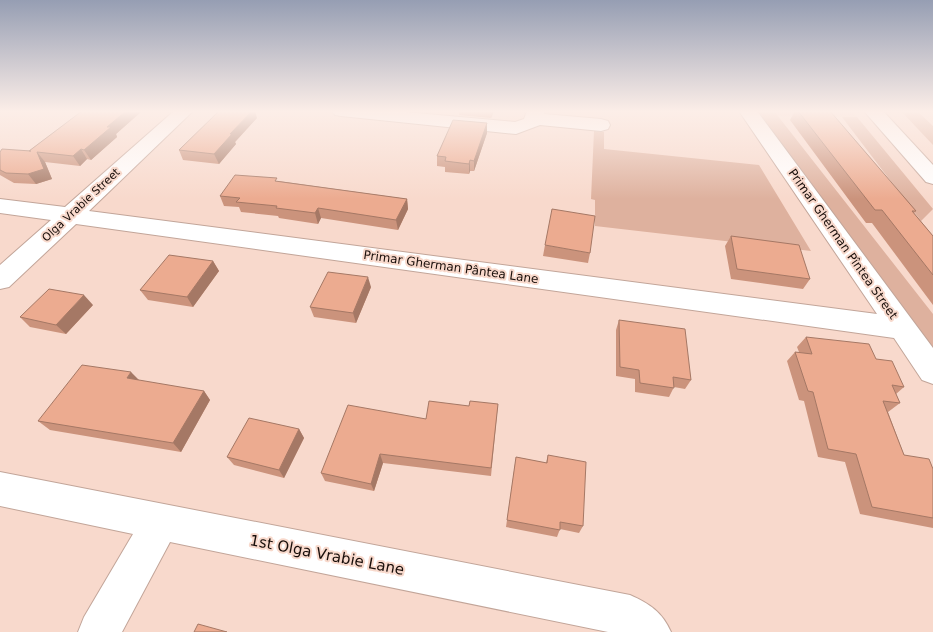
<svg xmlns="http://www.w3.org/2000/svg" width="933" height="632" viewBox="0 0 933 632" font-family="'DejaVu Sans',sans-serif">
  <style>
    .built { fill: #f4cdbd }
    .green { fill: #deb19e }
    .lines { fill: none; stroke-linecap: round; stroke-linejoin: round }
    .minor-casing { stroke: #c2a599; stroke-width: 2 }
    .major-casing { stroke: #c2a599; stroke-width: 2 }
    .minor { fill: #fff; fill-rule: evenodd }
    .major { fill: #fff; fill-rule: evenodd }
    .wall { fill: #cb937c }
    .shaded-wall { fill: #a57865 }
    .building { fill: #ecab90; stroke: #a57865 }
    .labels { text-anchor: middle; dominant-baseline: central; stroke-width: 4; stroke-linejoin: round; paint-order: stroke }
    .far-street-label { font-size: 11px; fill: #180e0a; stroke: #f8d9cc }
    .street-label { font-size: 12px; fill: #180e0a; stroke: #f8d9cc }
    .near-street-label { font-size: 15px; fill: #180e0a; stroke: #f8d9cc }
  </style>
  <rect width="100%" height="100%" fill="#f8d9cc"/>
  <path class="built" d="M774 111H852L857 117 778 116Z"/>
  <path class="green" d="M758 111H774L933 314V353Z
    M901 111H917L933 126V145Z
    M842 117H857L933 209 921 221Z
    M594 131 604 132V149L759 165 811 251 595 226V200L591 199Z"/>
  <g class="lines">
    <g class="minor-casing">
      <path id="minor" d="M174 111H193L89 211 877 314 739 111H757L933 348V384L922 380 894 338 76 224 9 287 0 289V265L51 220 0 213V199L65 207Z
        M332 111H394L515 122 524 119 527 111H545L544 114 601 119 608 121 610 125 608 129 601 131 540 125 516 134 341 116 335 115Z
        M0 472 630 595C650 604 662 612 671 632H608L170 542 122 632H78L84 617 133 534 0 506Z"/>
    </g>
    <g class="major-casing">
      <path id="major" d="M864 111H883L933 165V184L926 182Z"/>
    </g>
    <use href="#minor" class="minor"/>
    <use href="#major" class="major"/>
  </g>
  <path class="wall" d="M82 111H142L116 134 117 137 91 160 87 159 80 166 45 162 52 179 36 184 14 183 0 175V152L29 151Z
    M459 111H494L491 118 459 115Z
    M795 111H830L916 211 914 213 933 236V305L872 223H866L790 120Z
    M257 118 235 142 236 144 219 164 183 160 179 150Z
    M487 123V133L474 171H470L469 174 445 172V167L437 166V156Z
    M278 181 407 199 408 209 398 230 321 218 318 224 279 218 278 216 241 212 239 207 224 206 220 196Z
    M731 236 810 279 803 289 731 279 725 246Z
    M545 245 590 253 588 263 543 256Z
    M213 261 219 271 193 307 148 300 140 290Z
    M371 287 356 323 314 317 310 307Z
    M93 305 66 334 30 327 20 317Z
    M619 320 691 380 685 389 674 387 669 397 635 392V379L616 376V330Z
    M806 337 876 359 904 387 896 394 900 403 888 412 904 455 933 469V528L860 514 845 462 818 457 804 401 799 400 787 361 795 352H799L797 347Z
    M140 381 204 391 210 400 181 452 50 430 38 421Z
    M498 404 491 476 383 463 374 491 325 481 321 473 426 419 469 406Z
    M299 429 304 438 284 478 234 465 227 457Z
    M548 455 583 526 579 533 560 529 557 537 506 527 516 457 546 463Z"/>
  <path class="shaded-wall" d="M126 111H142L116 134 117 137 91 160 84 150 110 124Z
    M252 111H255L257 118 235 142 236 144 219 164 214 154 230 134Z
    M492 111H494L491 118Z
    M487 123V133L474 171V161Z
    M81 149 87 159 80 166 73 156Z
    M37 152 45 162 52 179 36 184 28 174Z
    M470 160V171L469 174V164Z
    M407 199 408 209 398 230 396 220Z
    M318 208 321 218 318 224 315 213Z
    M213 261 219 271 193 307 187 297Z
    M368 277 371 287 356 323 353 313Z
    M84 295 93 305 66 334 56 325Z
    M131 372 140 381 127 378Z
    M204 391 210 400 181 452 173 443Z
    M299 429 304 438 284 478 279 470Z
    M380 454 383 463 374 491 371 484Z"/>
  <path class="building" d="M82 111H126L107 127H111L84 150 81 149 73 156 37 152 44 169 28 174 6 173 0 170V152L2 149 31 151H29Z
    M219 111H252L230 134H232L214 154 179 150Z
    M798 111H830L916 211H912L933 236V275L882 210H875Z
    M453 120 487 123 474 161 470 160 469 164 445 161 446 157 437 156Z
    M235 175 277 178 275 181 407 199 396 220 318 208 315 213 276 208 277 206 236 202 240 198 220 196Z
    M552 209 595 216 590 253 545 245Z
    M731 236 799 245 810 279 737 269Z
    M169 255 213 261 187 297 140 290Z
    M328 272 368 277 353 313 310 307Z
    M49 289 84 295 56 325 20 317Z
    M619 320 685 329 691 380 673 377 674 388 640 383 639 370 620 367Z
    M806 337 869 344 876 359 892 361 904 387 892 385 900 403 883 401 904 455 929 459 933 469V518L872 507 856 454 828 449 813 392 808 391 795 352 812 354Z
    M82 365 131 372 127 378 204 391 173 443 38 421Z
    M429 401 469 406 470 401 498 404 491 468 380 454 371 484 321 473 348 405 426 419Z
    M249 418 299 429 279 470 227 457Z
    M548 455 586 462 583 526 560 522V530L507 520 516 457 547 463Z
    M198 624 227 632H194Z"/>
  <linearGradient id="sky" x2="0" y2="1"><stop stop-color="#969eb3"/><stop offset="0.56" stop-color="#fceee8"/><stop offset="1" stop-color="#fceee8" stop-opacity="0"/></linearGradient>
  <rect width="933" height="199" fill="url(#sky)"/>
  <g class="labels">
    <g class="far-street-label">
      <text transform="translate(81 205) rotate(-43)">Olga Vrabie Street</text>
    </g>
    <g class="street-label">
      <text transform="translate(843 244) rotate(55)">Primar Gherman Pîntea Street</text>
      <text transform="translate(451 267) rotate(8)">Primar Gherman Pântea Lane</text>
    </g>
    <g class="near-street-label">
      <text transform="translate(327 555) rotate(11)">1st Olga Vrabie Lane</text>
    </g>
  </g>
</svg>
